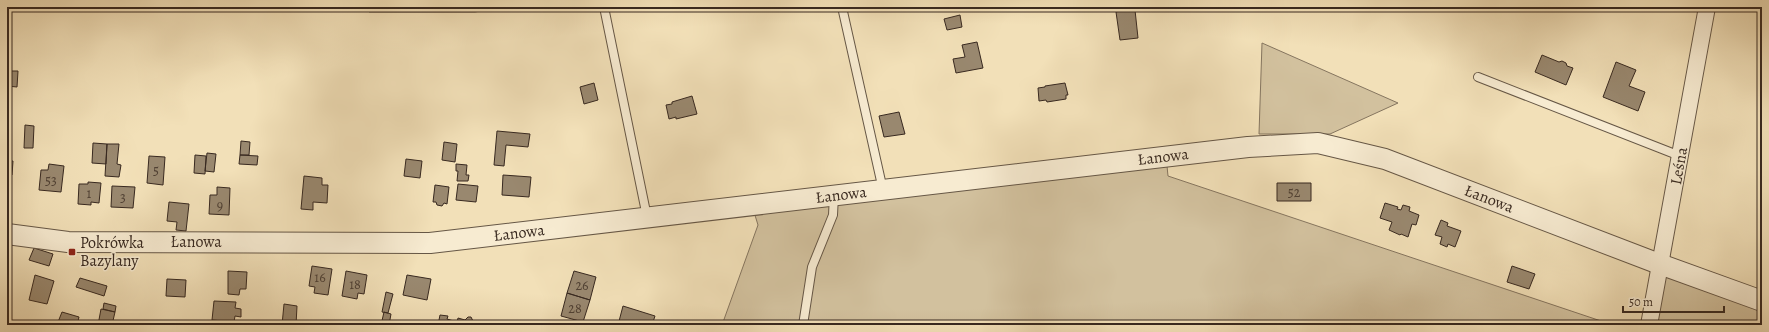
<svg xmlns="http://www.w3.org/2000/svg" width="1769" height="332" viewBox="0 0 1769 332" font-family="Alegreya,serif">
  <style>
    .green { fill: #d2c19e; stroke: #85755f }
    .building { fill: #99886f; stroke: #382920 }
    .lines { fill: none; stroke-linecap: round; stroke-linejoin: round }
    .service-casing { stroke: #665746; stroke-width: 10 }
    .minor-casing { stroke: #665746; stroke-width: 18 }
    .tertiary-casing { stroke: #665746; stroke-width: 22 }
    .service { stroke: #f7ebd1; stroke-width: 8 }
    .minor { stroke: #f7ebd1; stroke-width: 16 }
    .tertiary { stroke: #f7ebd1; stroke-width: 20 }
    .poi-dot { fill: #8f2418; stroke: #f7ebd1; stroke-width: 1.5 }
    .labels { text-anchor: middle; dominant-baseline: central; stroke-width: 3; stroke-linejoin: round; paint-order: stroke }
    .number-label { font-size: 14px; fill: #504134 }
    .street-label { font-size: 16px; fill: #382920; stroke: #f7ebd1 }
    .poi-label { font-size: 16px; fill: #382920; stroke: #f7ebd1; text-anchor: start }
  </style>
  <rect width="100%" height="100%" fill="#f2e0b8"/>
  <filter id="stains"><feTurbulence type="fractalNoise" baseFrequency=".005" numOctaves="4"/><feColorMatrix values="0 0 0 0 .2 0 0 0 0 .09 0 0 0 0 .02 0 0 0 .5 -.17"/></filter>
  <radialGradient id="worn" r=".72"><stop offset=".6" stop-color="#630" stop-opacity="0"/><stop offset="1" stop-color="#630" stop-opacity=".3"/></radialGradient>
  <path class="green" d="M368 7H503L475 12H369Z
    M1262 43 1398 103 1330 134H1259Z
    M1167 166 1168 176 1613 325H722L758 225 754 212Z
    M1665 274 1762 310V325H1655Z"/>
  <path class="building" d="M1130 8V11L1135 10 1138 38 1120 40 1116 12Z
    M960 15 962 27 947 30 944 19Z
    M977 42 983 68 956 73 953 59 965 57 962 45Z
    M1542 55 1559 62 1562 61 1566 63 1567 66 1573 68 1566 85 1535 72Z
    M1616 62 1636 70 1629 86 1645 92 1638 111 1603 97Z
    M7 71H18L17 87 7 86Z
    M594 83 598 100 584 104 580 87Z
    M1065 83 1068 95H1066V99L1047 102 1046 100 1039 101 1038 88 1045 87V86Z
    M692 96 697 114 676 119V117L669 119 666 105 672 104V102Z
    M899 112 905 134 884 137 879 116Z
    M25 125 34 126 33 148H24Z
    M497 131 530 134 528 147 506 145 504 166 494 165Z
    M241 141 250 142 249 155H240Z
    M444 142 457 144 455 162 442 160Z
    M93 143 107 144 106 164 92 163Z
    M107 144H119L117 164 121 165 119 177 105 176Z
    M207 153 216 154 214 172 205 171Z
    M195 155 206 156 205 174 194 173Z
    M240 155 258 156 257 165 239 164Z
    M149 156 165 157 163 185 147 183Z
    M406 159 422 161 420 178 404 176Z
    M7 161H13L12 175H7Z
    M49 164 64 166 61 192 39 190 41 170H48Z
    M456 164 467 165 466 175H469L468 181H457L458 171H456Z
    M503 175 531 177 529 197 502 195Z
    M304 176 322 178V185H328L327 203 313 202V210L301 209Z
    M88 182 101 183 99 203 91 202V205L78 204 79 184H88Z
    M1277 183H1311V201H1277Z
    M458 184 478 186 476 202 456 200Z
    M435 185 449 187 447 204 444 203 442 206 437 205 436 202H433Z
    M112 186 135 187 133 208 111 207Z
    M217 187 230 188 229 215 209 214 210 195H217Z
    M169 202 189 204 186 231 176 230 177 222 167 221Z
    M1385 203 1398 207 1397 209 1401 210 1403 205 1410 207 1409 211 1419 215 1416 225 1412 224 1408 237 1401 234 1400 235 1389 230 1392 222 1380 218Z
    M1441 220 1448 223 1447 226 1461 231 1455 247 1448 244 1447 247 1440 244 1442 237 1435 235Z
    M34 248 53 254 49 266 29 260Z
    M312 266 332 269 328 295 314 293 315 287 309 286Z
    M1512 266 1535 274 1529 289 1507 282Z
    M228 271 247 272 246 289H240L239 295 228 294Z
    M346 271 367 275 364 294 358 293 357 299 342 296Z
    M574 271 596 277 590 300 567 293Z
    M35 275 54 281 47 304 29 300Z
    M407 275 431 279 427 300 403 295Z
    M80 278 107 286 104 296 76 287Z
    M167 279 186 280 185 297 166 296Z
    M386 292 393 294 388 313 382 312Z
    M567 293 590 300 583 322 561 316Z
    M214 301 236 302 235 308 241 309V317L235 316 234 322 212 320Z
    M104 303 116 306 115 312 103 309Z
    M284 304 297 306 296 325H282Z
    M623 306 655 316 652 325H618Z
    M101 309 115 312 112 325H98Z
    M62 312 79 317 77 325H68L58 322Z
    M384 312 391 314 389 325H381Z
    M440 315 448 316 447 319 457 322 458 318 465 320 468 317H471L473 321V324L438 325Z"/>
  <g class="lines">
    <g class="service-casing">
      <path id="service" d="M604 7 647 217
        M842 7 883 190
        M1478 77 1680 156
        M803 325 812 267 833 215 834 195"/>
    </g>
    <g class="minor-casing">
      <path id="minor" d="M1649 325 1707 7"/>
    </g>
    <g class="tertiary-casing">
      <path id="tertiary" d="M7 234 68 242 430 243 1248 147 1318 143 1385 159 1654 262 1762 301"/>
    </g>
    <use href="#service" class="service"/>
    <use href="#minor" class="minor"/>
    <use href="#tertiary" class="tertiary"/>
  </g>
  <rect class="poi-dot" x="68" y="248" width="8" height="8" rx="2"/>
  <g class="labels">
    <g class="number-label">
      <text x="156" y="170">5</text>
      <text x="51" y="180">53</text>
      <text x="1294" y="192">52</text>
      <text x="89" y="193">1</text>
      <text x="123" y="197">3</text>
      <text x="220" y="205">9</text>
      <text x="320" y="277">16</text>
      <text x="355" y="284">18</text>
      <text x="582" y="285">26</text>
      <text x="575" y="308">28</text>
    </g>
    <g class="street-label">
      <text transform="translate(1163 157) rotate(-7)">Łanowa</text>
      <text transform="translate(1679 166) rotate(-80)">Leśna</text>
      <text transform="translate(841 195) rotate(-7)">Łanowa</text>
      <text transform="translate(1489 199) rotate(21)">Łanowa</text>
      <text transform="translate(519 233) rotate(-7)">Łanowa</text>
      <text x="196" y="242">Łanowa</text>
    </g>
    <g class="poi-label">
      <text x="80" y="243">Pokrówka<tspan x="80" dy="18">Bazylany</tspan></text>
    </g>
  </g>
  <rect width="1769" height="332" fill="none" stroke="#f2e0b8" stroke-width="24"/>
  <rect x="8" y="8" width="1753" height="316" fill="none" stroke="#382920" stroke-width="2"/>
  <rect x="12" y="12" width="1745" height="308" fill="none" stroke="#382920"/>
  <path d="M1623 306v6h101v-6" fill="none" stroke="#382920" stroke-width="2"/>
  <text x="1629" y="306" font-size="12" fill="#382920" stroke="#f7ebd1" stroke-width="3" paint-order="stroke">50 m</text>
  <rect width="100%" height="100%" filter="url(#stains)"/>
  <rect width="100%" height="100%" fill="url(#worn)"/>
</svg>
